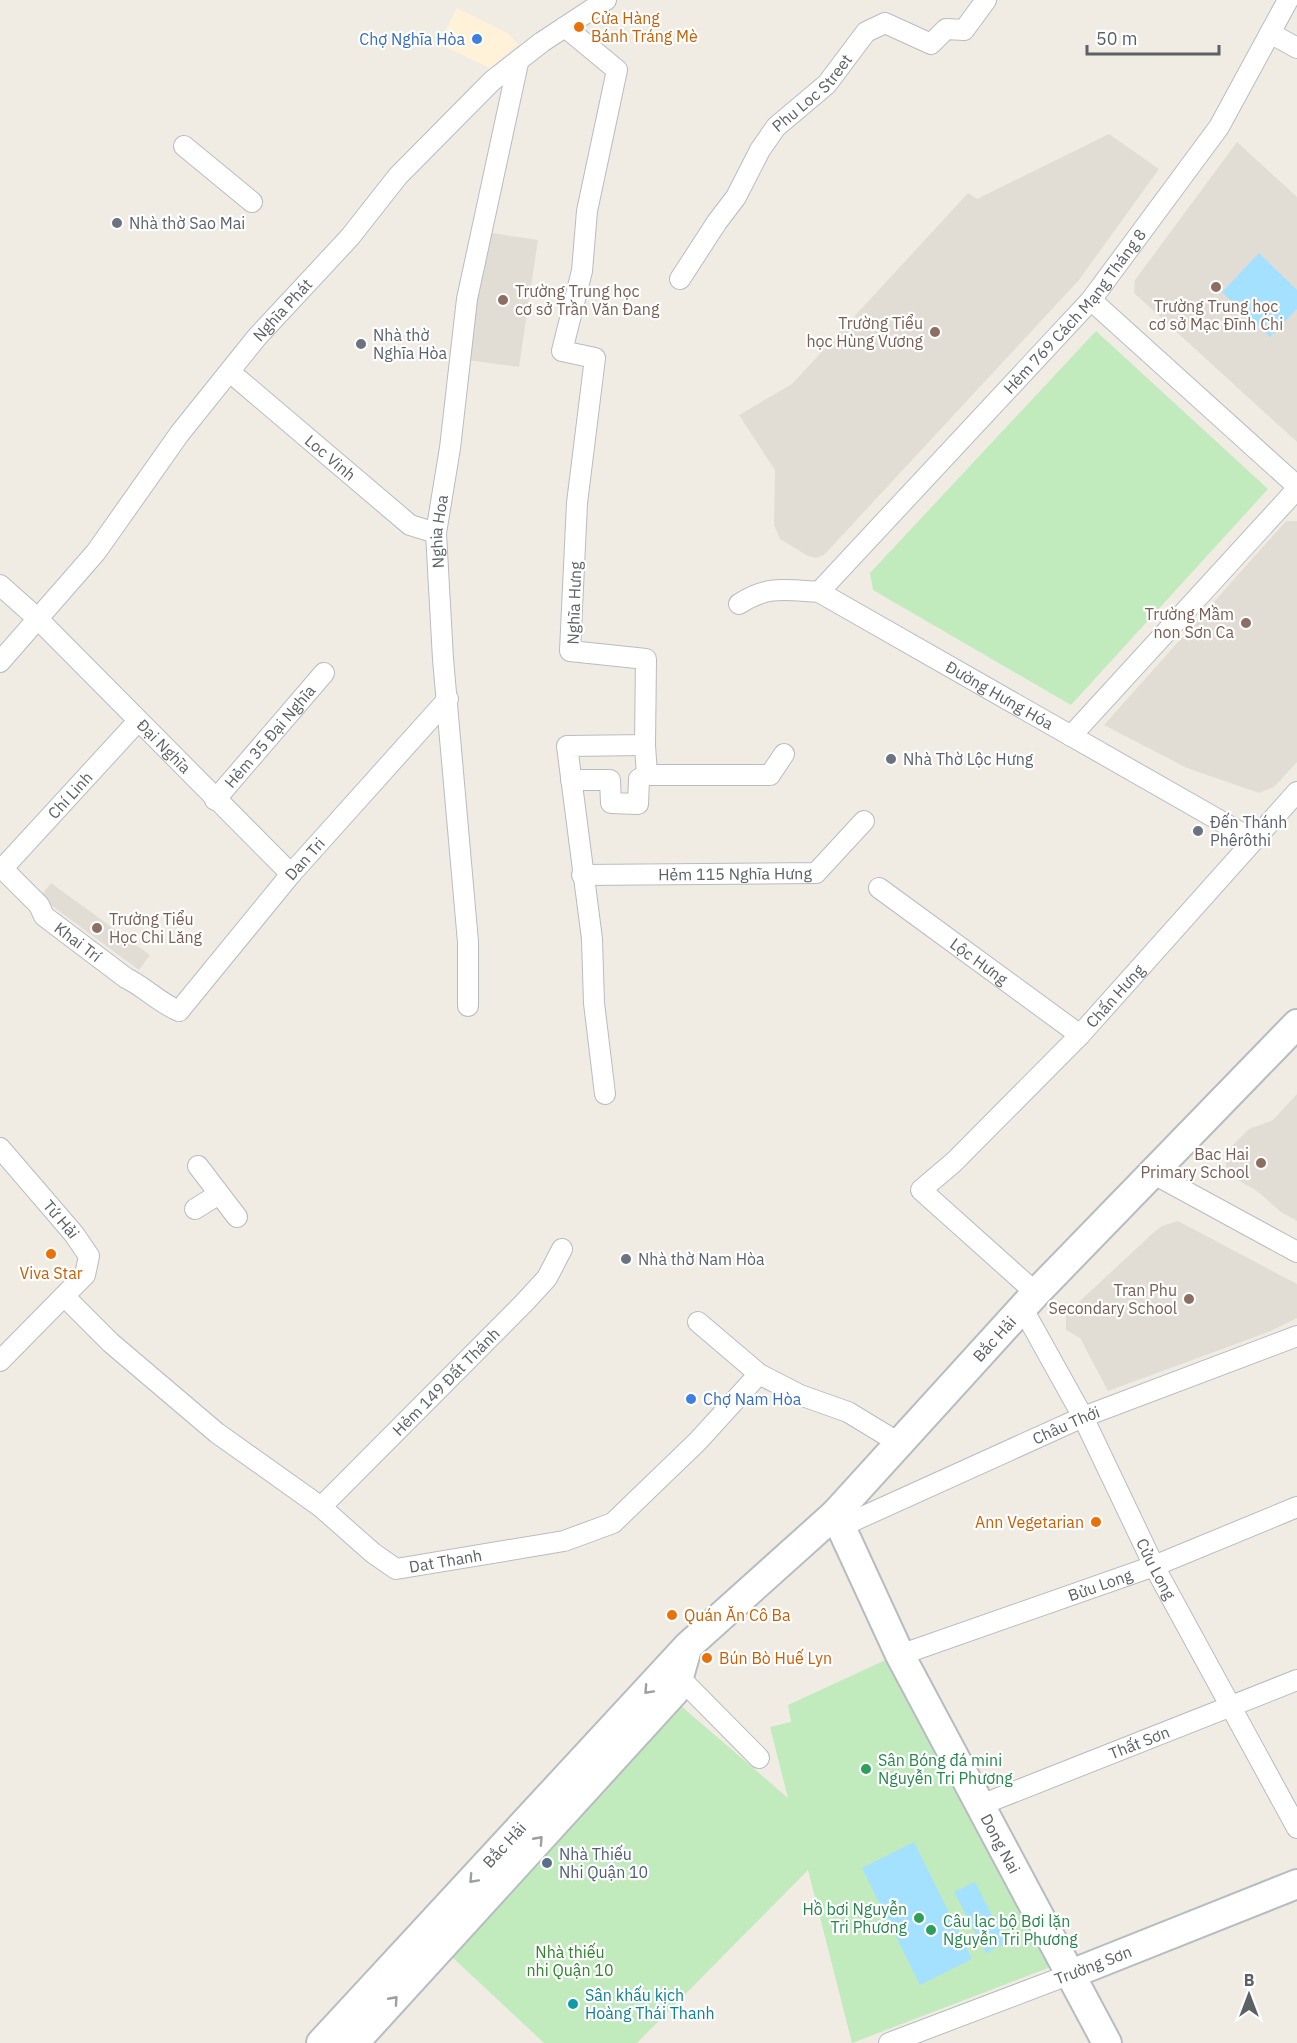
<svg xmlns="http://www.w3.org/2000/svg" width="1297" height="2043" viewBox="0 0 1297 2043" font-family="'IBM Plex Sans',sans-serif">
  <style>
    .commercial { fill: #fff2d9 }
    .education { fill: #e2ddd4 }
    .green { fill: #c1eabd }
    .water { fill: #a4e0ff }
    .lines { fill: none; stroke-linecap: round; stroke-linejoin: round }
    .street-casing { stroke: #b8bcc1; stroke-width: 22 }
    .secondary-casing { stroke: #b7bcc1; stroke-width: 32 }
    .street { stroke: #fff; stroke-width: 20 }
    .secondary { stroke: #fff; stroke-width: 28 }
    .oneway { stroke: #9da0a3 }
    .food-dot { fill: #e8710a; stroke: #fff; stroke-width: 2 }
    .shop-dot { fill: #3f7fe0; stroke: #fff; stroke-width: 2 }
    .worship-dot { fill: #6b7280; stroke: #fff; stroke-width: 2 }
    .education-dot { fill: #8d6e63; stroke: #fff; stroke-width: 2 }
    .leisure-dot { fill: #2e9e5b; stroke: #fff; stroke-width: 2 }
    .service-dot { fill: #5c6f8a; stroke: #fff; stroke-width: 2 }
    .culture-dot { fill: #0f9aa8; stroke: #fff; stroke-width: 2 }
    .labels { text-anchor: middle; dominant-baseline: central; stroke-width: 4.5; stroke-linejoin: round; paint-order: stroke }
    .food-label { font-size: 16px; fill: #c56008; stroke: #fff; text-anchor: start }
    .shop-label { font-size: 16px; fill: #366cbe; stroke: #fff; text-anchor: end }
    .street-label { font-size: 16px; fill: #5b6165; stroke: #fff }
    .worship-label { font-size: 16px; fill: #5b616d; stroke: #fff; text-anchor: start }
    .education-label { font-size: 16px; fill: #785e54; stroke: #fff; text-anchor: end }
    .leisure-label { font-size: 16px; fill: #27864d; stroke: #fff; text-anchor: start }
    .service-label { font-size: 16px; fill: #4e5e75; stroke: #fff; text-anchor: start }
    .park-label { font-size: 16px; fill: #30842c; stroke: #fff }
    .culture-label { font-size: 16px; fill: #0d838f; stroke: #fff; text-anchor: start }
  </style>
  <rect width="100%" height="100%" fill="#f0ece3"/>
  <path class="commercial" d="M457 8 507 33 518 44 490 68 439 44Z"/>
  <path class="education" d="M1109 134 1159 169 1079 280 824 555 816 558 808 556 780 539 774 525 775 470 739 415 792 384 968 193 977 199Z
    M1237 142 1297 197V442L1134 293 1135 280Z
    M486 232 538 240 519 367 467 360Z
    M1286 521H1297V762L1274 787 1259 793 1187 768 1104 725Z
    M51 883 150 955 139 970 40 897Z
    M1297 1094V1221L1281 1212 1257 1191 1227 1174 1225 1153 1249 1129 1273 1120Z
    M1178 1221 1297 1284V1318L1271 1331 1108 1391 1080 1338 1066 1330V1314L1153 1233 1162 1226Z"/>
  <path class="green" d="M1096 331 1268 489 1071 705 873 590 870 573Z
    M892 1657 1056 1965 852 2043 808 1870 637 2043H544L450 1955 558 1842 681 1706 788 1798 770 1727 791 1722 788 1705Z"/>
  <path class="water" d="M1259 253 1297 290V309L1270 337 1222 292Z
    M914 1842 972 1959 920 1985 862 1868Z
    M975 1882 1006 1943 986 1953 954 1892Z"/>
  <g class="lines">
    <g class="street-casing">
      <g id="street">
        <path d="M565 27 617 70 587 211 582 271 562 351 595 358 577 503 570 651 646 659 645 745 567 746 592 939 594 1003 605 1094"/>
        <path d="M1270 33 1297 48"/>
        <path d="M184 146 252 202"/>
        <path id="s1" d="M680 279 717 222 736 197 760 150 776 127 827 84 866 32 885 23 931 44 946 29 964 30 986 0"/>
        <path d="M1091 300 1297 486"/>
        <path id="s2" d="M230 372 410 525 436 533"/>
        <path id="s3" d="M0 585 37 618 291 874"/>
        <path id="s4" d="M819 592 1091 300 1219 127 1288 0"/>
        <path id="s5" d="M739 604C768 585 785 590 819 592L1252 839"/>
        <path id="s6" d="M0 662 96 552 180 433 257 337 350 237 398 176 492 81 542 42 606 0"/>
        <path d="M1071 736 1297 489"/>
        <path d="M645 745 647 775H770L784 754"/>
        <path d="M571 780H610L611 803 638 804 639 779 647 775"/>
        <path id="s7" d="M215 800 324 673"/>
        <path id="s8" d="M0 866 39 905 44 916 126 978C145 987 159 1003 179 1011L291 874 448 699"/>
        <path id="s9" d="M3 868 138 721"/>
        <path id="s10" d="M582 875 816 873 864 821"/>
        <path id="s11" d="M879 888 1080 1035"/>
        <path id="s12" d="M468 1006V942L443 659 436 533 450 448 467 299 518 63"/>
        <path id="s13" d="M0 1148 74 1234 89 1256 85 1275 64 1296"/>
        <path d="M198 1166 237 1217"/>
        <path d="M1152 1173 1297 1252"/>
        <path d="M195 1209 219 1194"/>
        <path id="s14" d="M1036 1293 921 1190 954 1162 1080 1035 1297 792"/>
        <path id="s15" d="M1023 1309 1083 1417 1154 1566 1297 1828"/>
        <path d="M698 1322 759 1374"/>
        <path id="s16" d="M0 1361 64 1296 111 1343 217 1433 321 1507 373 1553 396 1569 564 1541 613 1523 698 1441 759 1374 800 1395 848 1412 899 1443"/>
        <path id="s17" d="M321 1507 524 1303 547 1278 562 1249"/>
        <path id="s18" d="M840 1527 1083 1417 1297 1336"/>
        <path id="s19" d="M900 1655 1154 1566 1297 1507"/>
        <path d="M679 1677 759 1758"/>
        <path id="s20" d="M981 1805 1297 1680"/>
        <path d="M889 2043 1071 1974"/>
      </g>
    </g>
    <g class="secondary-casing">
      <g id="secondary">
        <path id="s21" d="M835 1514 900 1655 1107 2043"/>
        <path d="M1071 1974 1297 1884"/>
        <path id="s22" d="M321 2043 687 1647 835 1514 1036 1293 1297 1024"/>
        <path d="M354 2043 675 1691 686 1652"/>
      </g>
    </g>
    <use href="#street" class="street"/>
    <use href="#secondary" class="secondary"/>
  </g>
  <defs><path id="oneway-chevron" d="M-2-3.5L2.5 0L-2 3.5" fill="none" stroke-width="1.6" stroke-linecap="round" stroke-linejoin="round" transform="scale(1.5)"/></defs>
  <g class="oneway">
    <use href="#oneway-chevron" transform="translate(648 1690) rotate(133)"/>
    <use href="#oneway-chevron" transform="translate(539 1840) rotate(-48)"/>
    <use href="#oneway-chevron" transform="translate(473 1879) rotate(133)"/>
    <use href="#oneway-chevron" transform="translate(394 2000) rotate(-48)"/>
  </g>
  <g class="food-dot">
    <circle cx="579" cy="27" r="6"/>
    <circle cx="51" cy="1254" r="6"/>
    <circle cx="1096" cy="1522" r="6"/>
    <circle cx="672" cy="1615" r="6"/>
    <circle cx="707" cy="1658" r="6"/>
  </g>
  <g class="shop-dot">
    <circle cx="477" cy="39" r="6"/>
    <circle cx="691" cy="1399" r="6"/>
  </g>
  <g class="worship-dot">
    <circle cx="117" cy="223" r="6"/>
    <circle cx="361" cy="344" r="6"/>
    <circle cx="891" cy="759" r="6"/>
    <circle cx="1198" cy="831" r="6"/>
    <circle cx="626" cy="1259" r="6"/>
  </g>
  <g class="education-dot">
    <circle cx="1216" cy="287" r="6"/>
    <circle cx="503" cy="300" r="6"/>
    <circle cx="935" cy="332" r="6"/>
    <circle cx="1246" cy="623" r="6"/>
    <circle cx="97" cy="928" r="6"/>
    <circle cx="1261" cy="1163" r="6"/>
    <circle cx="1189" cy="1299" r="6"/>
  </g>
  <g class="leisure-dot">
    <circle cx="866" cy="1769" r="6"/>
    <circle cx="919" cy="1918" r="6"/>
    <circle cx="931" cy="1930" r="6"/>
  </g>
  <circle class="service-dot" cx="547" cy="1863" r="6"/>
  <circle class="culture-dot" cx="573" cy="2004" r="6"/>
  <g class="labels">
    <g class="food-label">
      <text x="591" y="18">Cửa Hàng<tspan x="591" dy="18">Bánh Tráng Mè</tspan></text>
      <text x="51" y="1273" text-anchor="middle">Viva Star</text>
      <text x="1084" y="1522" text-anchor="end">Ann Vegetarian</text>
      <text x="684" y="1615">Quán Ăn Cô Ba</text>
      <text x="719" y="1658">Bún Bò Huế Lyn</text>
    </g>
    <g class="shop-label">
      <text x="465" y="39">Chợ Nghĩa Hòa</text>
      <text x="703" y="1399" text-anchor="start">Chợ Nam Hòa</text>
    </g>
    <g class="street-label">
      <text stroke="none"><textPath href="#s1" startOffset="230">Phu Loc Street</textPath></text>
      <text stroke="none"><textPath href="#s6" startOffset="452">Nghĩa Phát</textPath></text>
      <text stroke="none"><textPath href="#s4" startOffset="380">Hẻm 769 Cách Mạng Tháng 8</textPath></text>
      <text stroke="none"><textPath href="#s2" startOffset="132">Loc Vinh</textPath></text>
      <text stroke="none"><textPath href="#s12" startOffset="476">Nghia Hoa</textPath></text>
      <text transform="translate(574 603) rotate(-88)">Nghĩa Hưng</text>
      <text stroke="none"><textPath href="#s5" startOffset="291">Đường Hưng Hóa</textPath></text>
      <text stroke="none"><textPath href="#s7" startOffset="84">Hẻm 35 Đại Nghĩa</textPath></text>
      <text stroke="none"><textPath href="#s3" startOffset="230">Đại Nghĩa</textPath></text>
      <text stroke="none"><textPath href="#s9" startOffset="99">Chí Linh</textPath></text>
      <text stroke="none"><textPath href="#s8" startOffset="430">Dan Tri</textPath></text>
      <text stroke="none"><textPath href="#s10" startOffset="153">Hẻm 115 Nghĩa Hưng</textPath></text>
      <text stroke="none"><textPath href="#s8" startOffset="110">Khai Trí</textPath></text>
      <text stroke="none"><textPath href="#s11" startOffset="124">Lộc Hưng</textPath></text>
      <text stroke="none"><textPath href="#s14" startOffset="429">Chấn Hưng</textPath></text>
      <text stroke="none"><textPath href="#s13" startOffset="94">Tứ Hải</textPath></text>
      <text stroke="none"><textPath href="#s22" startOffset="975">Bắc Hải</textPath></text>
      <text stroke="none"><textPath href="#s17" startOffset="177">Hẻm 149 Đất Thánh</textPath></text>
      <text stroke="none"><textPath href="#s18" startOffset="248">Châu Thới</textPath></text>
      <text stroke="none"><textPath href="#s16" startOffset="572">Dat Thanh</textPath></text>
      <text stroke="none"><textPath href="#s15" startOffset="292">Cửu Long</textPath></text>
      <text stroke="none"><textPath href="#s19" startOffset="212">Bửu Long</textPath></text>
      <text stroke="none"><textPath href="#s20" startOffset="170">Thất Sơn</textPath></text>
      <text stroke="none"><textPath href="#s21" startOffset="369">Dong Nai</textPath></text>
      <text stroke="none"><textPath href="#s22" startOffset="270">Bắc Hải</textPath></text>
      <text transform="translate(1093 1965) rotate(-21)">Trường Sơn</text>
    </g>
    <g class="worship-label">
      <text x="129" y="223">Nhà thờ Sao Mai</text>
      <text x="373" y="335">Nhà thờ<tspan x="373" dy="18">Nghĩa Hòa</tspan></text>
      <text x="903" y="759">Nhà Thờ Lộc Hưng</text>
      <text x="1210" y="822">Đến Thánh<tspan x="1210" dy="18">Phêrôthi</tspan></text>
      <text x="638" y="1259">Nhà thờ Nam Hòa</text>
    </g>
    <g class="education-label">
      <text x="515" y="291" text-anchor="start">Trường Trung học<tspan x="515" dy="18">cơ sở Trần Văn Đang</tspan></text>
      <text x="1216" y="306" text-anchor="middle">Trường Trung học<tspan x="1216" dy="18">cơ sở Mạc Đĩnh Chi</tspan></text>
      <text x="923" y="323">Trường Tiểu<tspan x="923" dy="18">học Hùng Vương</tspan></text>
      <text x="1234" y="614">Trường Mầm<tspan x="1234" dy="18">non Sơn Ca</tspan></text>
      <text x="109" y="919" text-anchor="start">Trường Tiểu<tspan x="109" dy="18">Học Chi Lăng</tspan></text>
      <text x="1249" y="1154">Bac Hai<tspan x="1249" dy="18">Primary School</tspan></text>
      <text x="1177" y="1290">Tran Phu<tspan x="1177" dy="18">Secondary School</tspan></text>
    </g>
    <g class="leisure-label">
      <text x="878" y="1760">Sân Bóng đá mini<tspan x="878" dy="18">Nguyễn Tri Phương</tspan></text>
      <text x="907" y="1909" text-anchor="end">Hồ bơi Nguyễn<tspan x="907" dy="18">Tri Phương</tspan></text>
      <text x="943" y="1921">Câu lạc bộ Bơi lặn<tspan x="943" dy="18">Nguyễn Tri Phương</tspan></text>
    </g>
    <g class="service-label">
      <text x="559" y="1854">Nhà Thiếu<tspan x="559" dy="18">Nhi Quận 10</tspan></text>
    </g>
    <g class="park-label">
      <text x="570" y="1952">Nhà thiếu<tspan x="570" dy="18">nhi Quận 10</tspan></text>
    </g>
    <g class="culture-label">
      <text x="585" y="1995">Sân khấu kịch<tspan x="585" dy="18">Hoàng Thái Thanh</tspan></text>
    </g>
  </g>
  <g transform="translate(1249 1995)" stroke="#ffffff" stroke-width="4.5" paint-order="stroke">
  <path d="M0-4.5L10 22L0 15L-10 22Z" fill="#5b6165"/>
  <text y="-9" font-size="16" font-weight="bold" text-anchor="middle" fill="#5b6165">B</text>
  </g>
  <path d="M1087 45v9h132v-9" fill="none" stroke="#5b6165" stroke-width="3"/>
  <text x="1096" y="45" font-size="18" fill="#5b6165" stroke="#ffffff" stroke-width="4.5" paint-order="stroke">50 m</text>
</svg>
